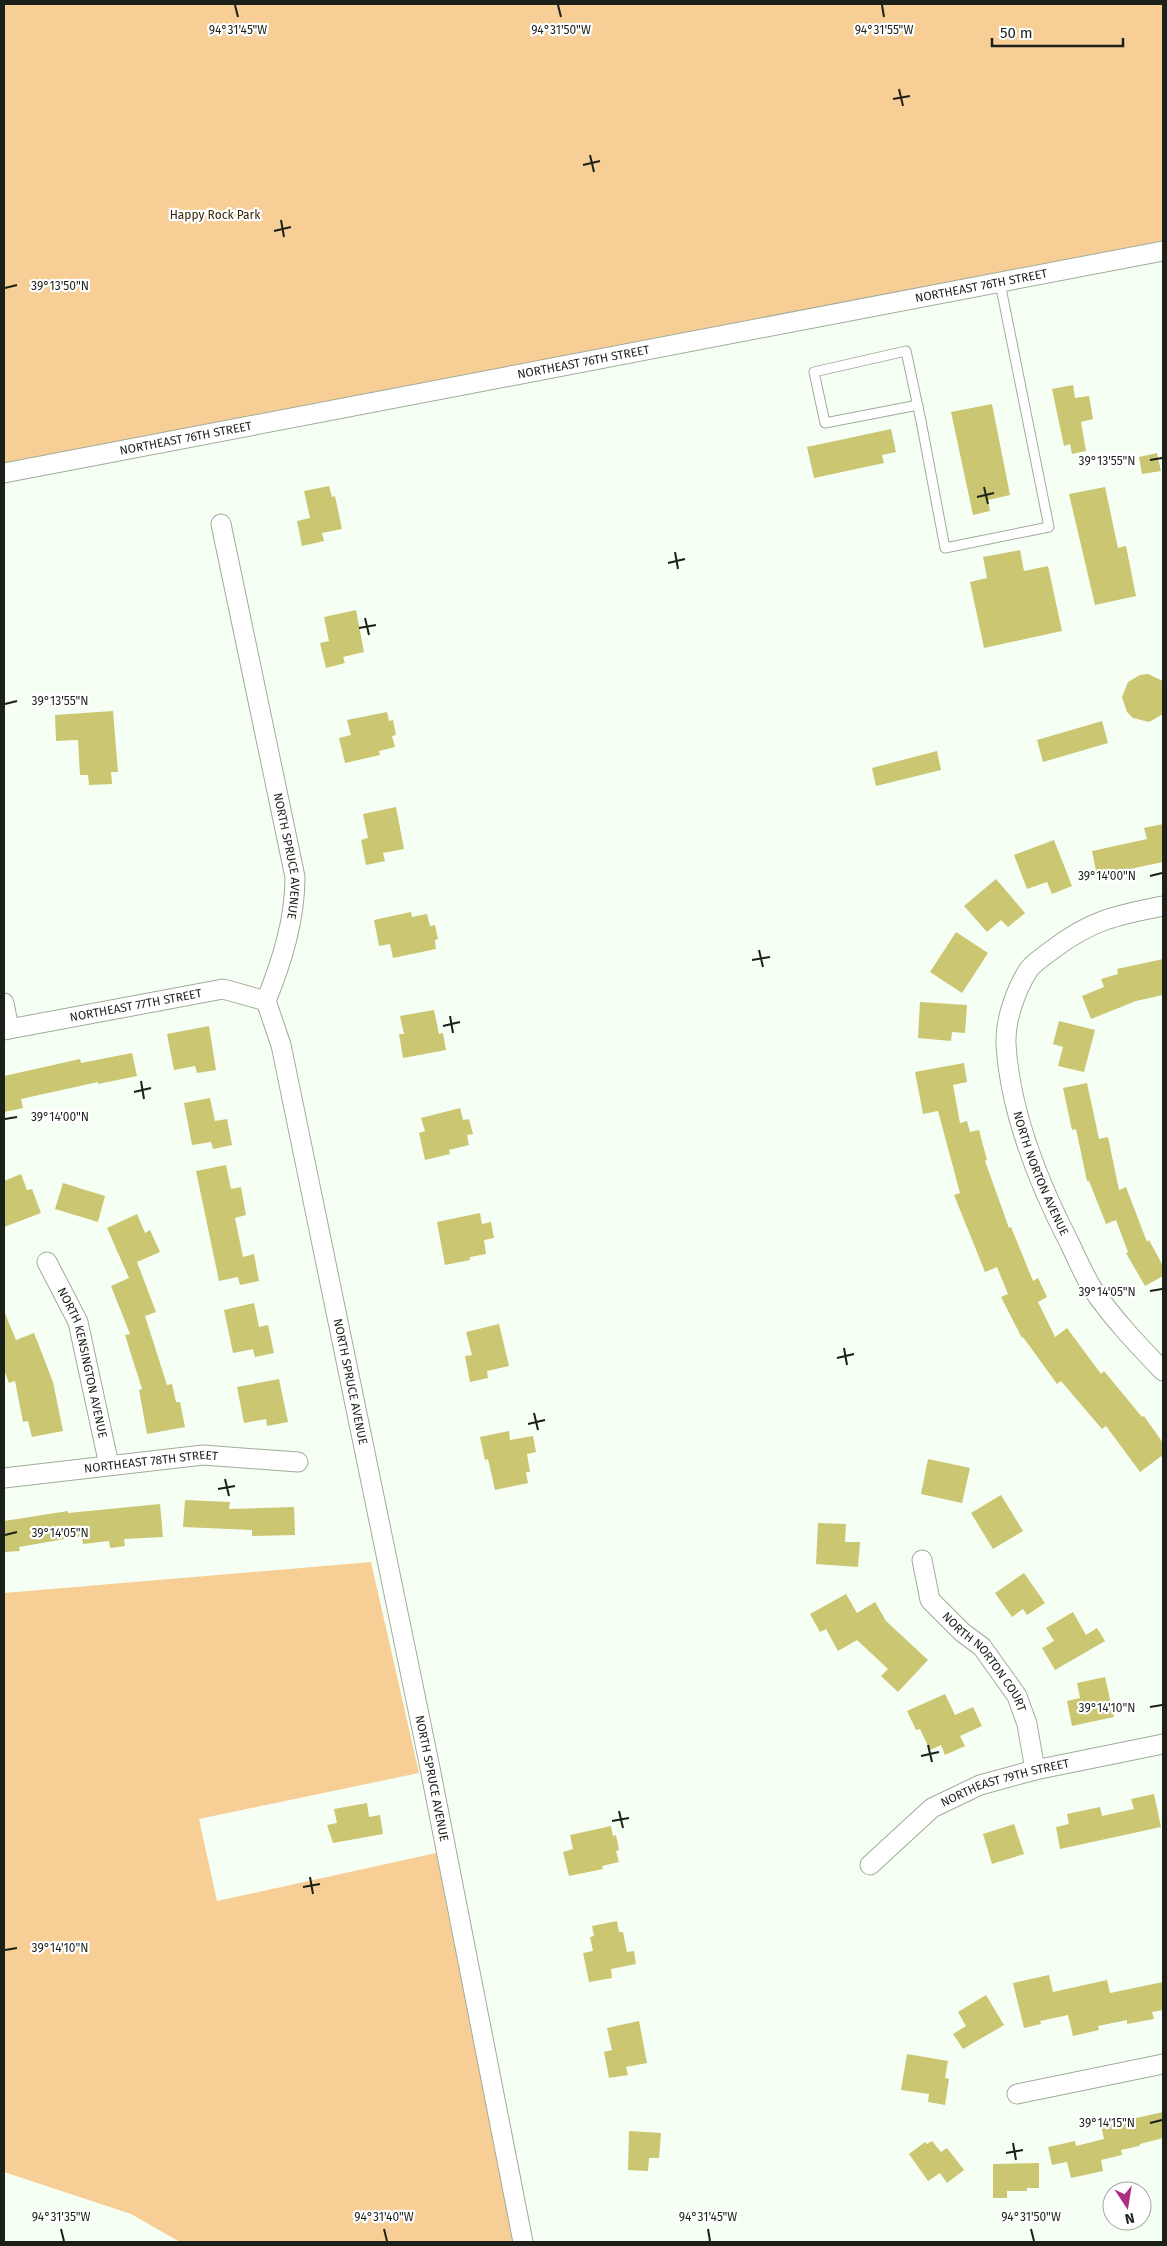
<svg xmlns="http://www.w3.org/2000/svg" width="1167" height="2246" viewBox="0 0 1167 2246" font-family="'Fira Sans',sans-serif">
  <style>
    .green { fill: #f7cf96 }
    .building { fill: #cbc672 }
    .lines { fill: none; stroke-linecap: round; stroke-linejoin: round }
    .service-casing { stroke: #a0ac9a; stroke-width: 11 }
    .minor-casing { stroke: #a0ac9a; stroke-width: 21 }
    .service { stroke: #fff; stroke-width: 9 }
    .minor { stroke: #fff; stroke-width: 19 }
    .ticks { fill: none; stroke: #1b2019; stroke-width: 2 }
    .labels { text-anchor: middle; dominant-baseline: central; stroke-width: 4.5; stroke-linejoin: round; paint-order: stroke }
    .park-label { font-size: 12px; fill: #392605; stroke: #fff }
    .street-label { font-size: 12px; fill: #1b2019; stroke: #fff }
    .ticks-label { font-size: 12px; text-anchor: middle; fill: #1b2019; stroke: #fff; stroke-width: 4.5; stroke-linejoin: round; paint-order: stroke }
  </style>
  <rect width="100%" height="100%" fill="#f6fff3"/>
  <path class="green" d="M4 4H1163V241L4 473Z
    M371 1562 419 1773 199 1819 217 1901 436 1853 514 2242H180L131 2214 4 2172V1593Z"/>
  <path class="building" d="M1073 385 1075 398 1089 396 1093 419 1081 422 1086 451 1072 454 1070 444 1064 446 1052 389Z
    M992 404 1010 495 988 500 990 511 973 515 951 412Z
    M891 429 896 452 882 455 884 463 814 478 807 447Z
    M1157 453 1161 471 1142 474 1139 457Z
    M329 486 332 497 335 496 342 529 322 533 324 541 302 546 297 521 310 518 304 491Z
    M1105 487 1118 548 1126 546 1136 596 1095 605 1069 494Z
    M1020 550 1024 571 1048 566 1062 631 984 648 970 582 987 578 983 557Z
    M356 610 364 652 343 657 345 663 326 668 320 643 329 641 324 617Z
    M1148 674 1163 681V714L1149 722 1133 718 1127 712 1122 697 1128 682 1140 675Z
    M113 711 118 772H111L112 784 89 785 88 775H80L78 740 56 741 55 715Z
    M387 712 389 721 393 720 396 735 392 736 395 747 379 751 380 755 345 763 339 738 351 735 347 720Z
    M1102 721 1108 743 1043 762 1037 740Z
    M937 751 941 770 876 786 872 768Z
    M396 807 404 849 383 853 385 861 366 865 361 840 368 838 363 814Z
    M1163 824V862L1097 876 1092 851 1147 839 1144 828Z
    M1054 840 1072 886 1052 894 1047 882 1027 889 1014 855Z
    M996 879 1025 913 1008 927 1001 920 987 932 964 906Z
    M411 912 412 917 427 914 430 926 435 925 438 939 435 940 436 949 393 958 390 944 379 946 374 920Z
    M956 932 988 953 962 993 930 972Z
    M1163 959V995L1136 1001 1091 1019 1082 996 1104 987 1101 979 1118 974 1117 969Z
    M920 1002 967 1005 965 1033 952 1032 951 1041 918 1038Z
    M434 1010 439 1034 443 1033 446 1050 403 1058 399 1034H404L400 1016Z
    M1059 1021 1095 1030 1084 1072 1058 1066 1063 1047 1053 1044Z
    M209 1026 216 1070 197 1073 195 1066 174 1070 167 1034Z
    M132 1053 137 1076 98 1084V1082L21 1099 23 1108 4 1112V1076L80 1059 81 1063Z
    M964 1063 967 1082 953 1085 960 1123 967 1121 970 1132 979 1130 987 1160 985 1161 1009 1228 1011 1227 1033 1281 1038 1278 1047 1297 1038 1302 1055 1337 1067 1328 1101 1374 1104 1371 1142 1417 1144 1416 1163 1443V1455L1140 1472 1106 1426 1102 1429 1061 1381 1057 1384 1023 1337 1022 1338 1001 1297 1008 1294 997 1267 985 1272 954 1195 960 1193 938 1111 923 1114 915 1072Z
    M1087 1083 1099 1139 1108 1137 1119 1190 1126 1187 1147 1242 1149 1240 1163 1266V1276L1145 1286 1126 1253 1128 1252 1116 1220 1106 1224 1089 1181H1087L1076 1129 1072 1130 1063 1088Z
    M210 1098 215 1121 227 1119 232 1145 213 1149 211 1142 192 1145 184 1103Z
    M460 1108 463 1120 469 1119 473 1134 467 1135 469 1145 449 1150 450 1154 425 1160 419 1133 425 1131 421 1118Z
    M226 1165 231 1189 241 1187 246 1215 235 1218 243 1257 254 1254 259 1281 240 1285 238 1277 219 1281 196 1171Z
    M21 1174 27 1190 32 1189 41 1213 4 1227V1181Z
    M63 1183 105 1196 98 1222 55 1209Z
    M480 1213 482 1224 491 1222 494 1238 484 1240 486 1254 470 1257V1260L445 1265 437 1222Z
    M137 1214 145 1233 150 1230 160 1252 137 1262 156 1312 145 1316 167 1385 172 1384 176 1402H180L185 1427 147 1434 139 1390 142 1389 125 1335 130 1334 111 1286 129 1278 107 1228Z
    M254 1303 259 1327 268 1325 274 1353 255 1357 253 1349 233 1353 224 1310Z
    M4 1311 16 1340 34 1333 53 1382 63 1431 32 1437 28 1421 23 1422 15 1381 9 1383 4 1370Z
    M499 1324 509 1366 487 1371 488 1378 470 1382 465 1356 472 1355 466 1332Z
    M279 1379 288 1422 267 1426 266 1419 244 1423 237 1387Z
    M509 1431 510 1440 533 1436 536 1452 527 1454 530 1472H526L528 1483 495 1490 488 1459 485 1460 480 1437Z
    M928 1459 970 1468 962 1503 921 1494Z
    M1001 1495 1023 1531 993 1549 971 1513Z
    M185 1500 230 1502 229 1509 294 1507 295 1535 252 1536V1530L183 1527Z
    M160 1504 163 1537 124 1539 125 1546 110 1548 109 1541 83 1544 82 1536 19 1547 20 1551 4 1552V1521L68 1511V1513Z
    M818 1523 846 1524 845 1542H860L858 1567 816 1564Z
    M1024 1573 1045 1603 1027 1615 1023 1609 1012 1617 995 1593Z
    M846 1594 857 1613 875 1602 886 1621 928 1660 898 1692 881 1676 888 1669 857 1640 838 1651 826 1629 820 1632 810 1614Z
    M1073 1612 1086 1635 1097 1628 1105 1641 1055 1670 1042 1648 1054 1641 1046 1628Z
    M1105 1677 1114 1717 1072 1726 1067 1701 1080 1698 1077 1683Z
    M945 1694 955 1715 973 1707 982 1726 960 1736 965 1746 945 1755 941 1745 930 1750 920 1729 916 1730 907 1711Z
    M1154 1794 1161 1827 1060 1849 1056 1827 1069 1824 1067 1814 1100 1807 1102 1816 1134 1809 1131 1799Z
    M367 1803 369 1817 380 1815 383 1834 333 1843 327 1825 337 1823 334 1809Z
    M1014 1824 1024 1854 992 1864 983 1834Z
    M611 1826 613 1836 616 1835 619 1850 616 1851 619 1862 602 1866 603 1869 569 1876 563 1852 573 1849 570 1835Z
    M617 1921 619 1932H623L627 1952 634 1951 636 1964 611 1969 612 1978 589 1982 583 1953 593 1951 590 1937 594 1936 592 1926Z
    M1049 1975 1053 1992 1107 1980 1110 1993 1163 1982V2010L1152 2012 1154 2019 1127 2024V2020L1098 2026 1099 2030 1073 2036 1068 2015 1040 2021 1041 2024 1024 2028 1013 1983Z
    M986 1995 1004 2025 963 2049 953 2034 966 2026 958 2012Z
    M639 2021 647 2063 626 2067 628 2075 609 2078 604 2052 612 2050 607 2028Z
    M907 2054 948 2061 945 2078 949 2079 945 2105 928 2102 929 2094 901 2090Z
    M1163 2112V2138L1140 2144 1139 2146 1121 2150 1122 2155 1101 2160 1103 2171 1071 2178 1067 2162 1052 2165 1048 2147 1075 2141 1076 2146 1104 2139 1101 2126Z
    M629 2131 661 2133 659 2158H649L648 2171 628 2170Z
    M932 2141 941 2152 947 2148 964 2170 947 2183 940 2173 928 2181 909 2154 925 2142 927 2144Z
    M1039 2163V2188H1027V2191H1007V2198H993V2164Z"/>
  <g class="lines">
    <g class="service-casing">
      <path id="service" d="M918 405 825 423 814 372 906 351 921 421 945 548 1049 527 1000 283"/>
    </g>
    <g class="minor-casing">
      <g id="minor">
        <path id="s1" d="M4 473 1163 251"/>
        <path id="s2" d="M221 524 295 877C295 920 282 961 266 1001L281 1045 430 1768 523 2242"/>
        <path id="s3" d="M1163 906C1117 915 1091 920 1052 950 1045 955 1035 962 1029 969 1016 989 1005 1020 1006 1044 1010 1113 1039 1184 1070 1244 1077 1259 1084 1275 1092 1288 1113 1319 1138 1345 1163 1371"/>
        <path d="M4 1003 9 1029"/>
        <path id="s4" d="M4 1030 223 989 266 1001"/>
        <path id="s5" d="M47 1262 78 1322 109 1465"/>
        <path id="s6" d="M4 1478 203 1455 298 1462"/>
        <path id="s7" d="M922 1560 930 1600 962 1632 982 1647 1017 1696 1027 1724 1035 1770"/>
        <path id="s8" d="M870 1865 932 1808 980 1785 1035 1770 1163 1744"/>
        <path d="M1017 2094 1163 2064"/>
      </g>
    </g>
    <use href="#service" class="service"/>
    <use href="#minor" class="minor"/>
  </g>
  <path class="ticks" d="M235 5 238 17M558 5 561 17M882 5 884 17M899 89 903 106M893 99 910 96M590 155 594 172M583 165 600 161M281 220 284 237M274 231 291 227M5 288 17 285M1150 460 1162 458M984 487 988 504M977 497 994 493M675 552 678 569M668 563 685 559M365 618 369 635M359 628 376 625M5 704 17 701M1150 876 1162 873M759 950 763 967M752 960 770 957M450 1016 453 1033M443 1026 460 1022M141 1081 144 1099M134 1092 151 1088M5 1119 17 1117M1150 1291 1162 1289M844 1348 847 1365M837 1358 854 1354M534 1413 538 1430M528 1424 545 1420M225 1479 229 1496M218 1489 235 1486M5 1535 17 1532M1150 1707 1162 1705M928 1745 932 1762M921 1756 939 1752M619 1811 623 1828M612 1821 629 1818M310 1877 313 1894M303 1887 320 1884M5 1950 17 1948M1150 2123 1162 2120M1013 2143 1016 2160M1006 2153 1023 2150M61 2229 64 2241M384 2229 387 2241M708 2229 710 2241M1031 2229 1034 2241"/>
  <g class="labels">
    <g class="park-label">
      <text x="215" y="215">Happy Rock Park</text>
    </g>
    <g class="street-label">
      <text stroke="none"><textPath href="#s1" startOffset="995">NORTHEAST 76TH STREET</textPath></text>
      <text stroke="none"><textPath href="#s1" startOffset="590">NORTHEAST 76TH STREET</textPath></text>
      <text stroke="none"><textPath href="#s1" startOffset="185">NORTHEAST 76TH STREET</textPath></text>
      <text stroke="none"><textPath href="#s2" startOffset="339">NORTH SPRUCE AVENUE</textPath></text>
      <text stroke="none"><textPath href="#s4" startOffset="134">NORTHEAST 77TH STREET</textPath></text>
      <text stroke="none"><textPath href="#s3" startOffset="365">NORTH NORTON AVENUE</textPath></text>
      <text stroke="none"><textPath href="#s5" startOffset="108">NORTH KENSINGTON AVENUE</textPath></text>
      <text stroke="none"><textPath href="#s2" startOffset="879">NORTH SPRUCE AVENUE</textPath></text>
      <text stroke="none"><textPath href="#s6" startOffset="148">NORTHEAST 78TH STREET</textPath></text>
      <text stroke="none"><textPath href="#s7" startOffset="124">NORTH NORTON COURT</textPath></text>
      <text stroke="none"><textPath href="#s2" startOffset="1284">NORTH SPRUCE AVENUE</textPath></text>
      <text stroke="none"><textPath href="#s8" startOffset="162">NORTHEAST 79TH STREET</textPath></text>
    </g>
  </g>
  <g class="ticks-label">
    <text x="238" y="34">94°31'45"W</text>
    <text x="561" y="34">94°31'50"W</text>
    <text x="884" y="34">94°31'55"W</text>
    <text x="60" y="290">39°13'50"N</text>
    <text x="1107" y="465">39°13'55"N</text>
    <text x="60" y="705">39°13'55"N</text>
    <text x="1107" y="880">39°14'00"N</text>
    <text x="60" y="1121">39°14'00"N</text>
    <text x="1107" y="1296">39°14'05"N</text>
    <text x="60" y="1537">39°14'05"N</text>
    <text x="1107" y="1712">39°14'10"N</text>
    <text x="60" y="1952">39°14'10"N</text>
    <text x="1107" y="2127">39°14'15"N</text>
    <text x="61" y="2221">94°31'35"W</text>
    <text x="384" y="2221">94°31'40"W</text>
    <text x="708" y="2221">94°31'45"W</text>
    <text x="1031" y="2221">94°31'50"W</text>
  </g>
  <rect width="1167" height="2246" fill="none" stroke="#1b2019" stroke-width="10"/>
  <g transform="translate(1127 2206) rotate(168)"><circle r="24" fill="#ffffff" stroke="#a4a6a3"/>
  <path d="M0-4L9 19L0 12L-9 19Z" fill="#ac2f7f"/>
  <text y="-8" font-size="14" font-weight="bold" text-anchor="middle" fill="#1b2019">N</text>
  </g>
  <path d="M992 38v8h131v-8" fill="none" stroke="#1b2019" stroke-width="2.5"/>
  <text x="1000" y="38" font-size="15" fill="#1b2019" stroke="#ffffff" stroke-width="4" paint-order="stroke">50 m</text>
</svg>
